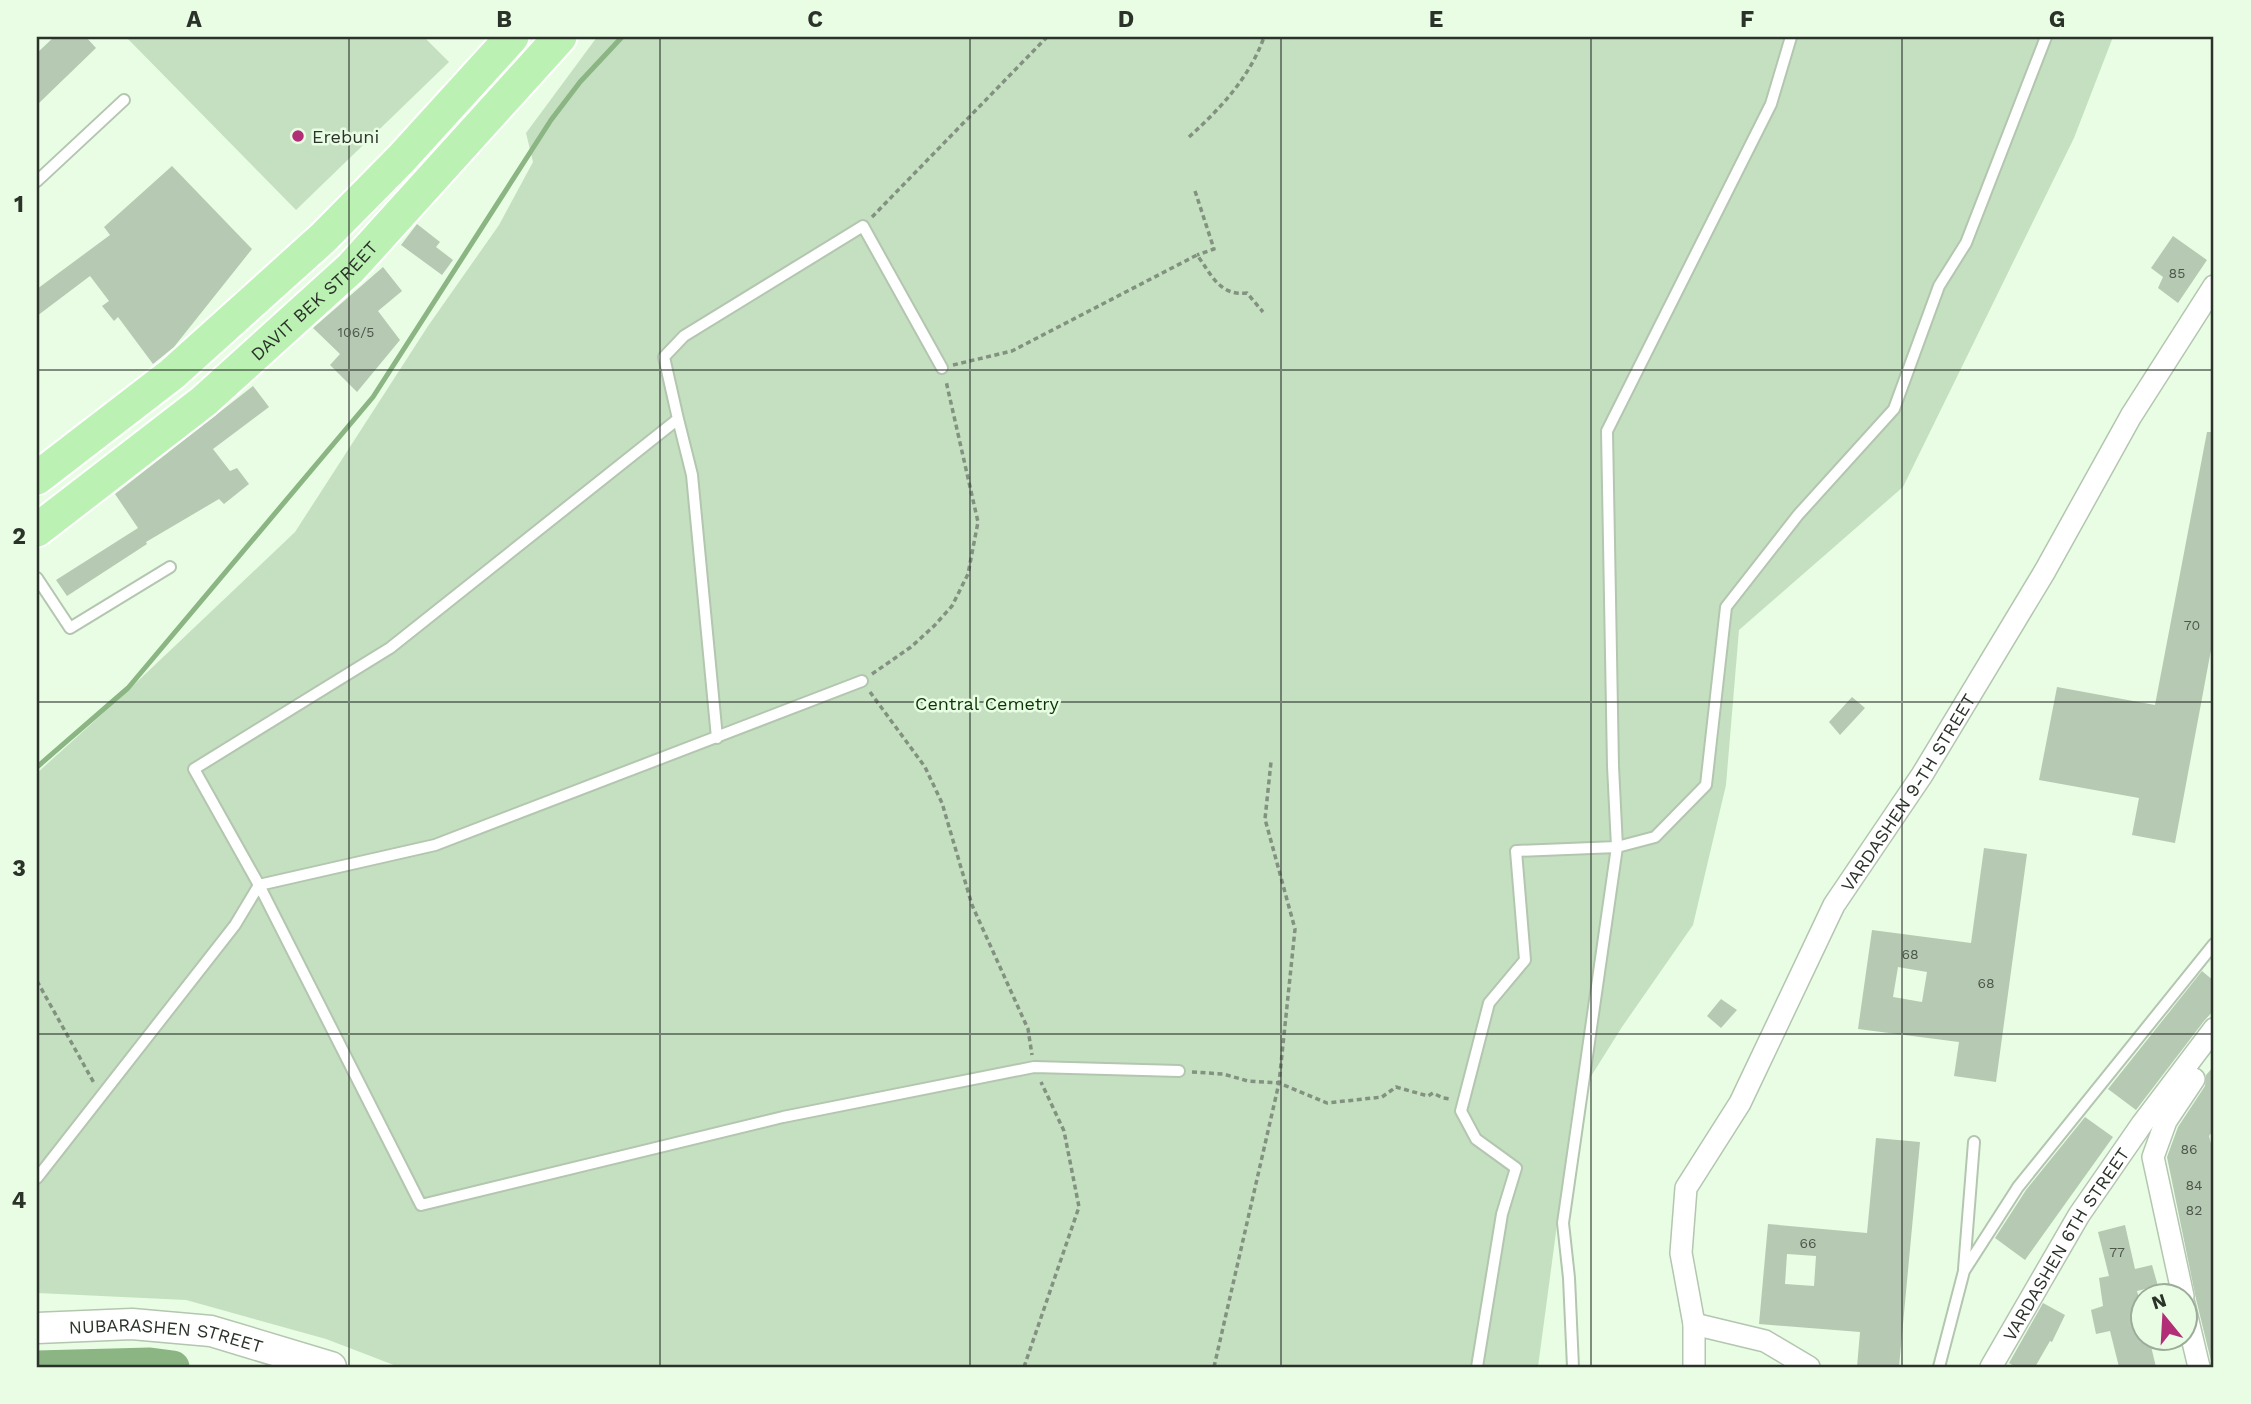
<svg xmlns="http://www.w3.org/2000/svg" width="2251" height="1404" viewBox="0 0 2251 1404" font-family="'Work Sans',sans-serif">
  <style>
    .green { fill: #c5e0c0 }
    .lines { fill: none; stroke-linecap: round; stroke-linejoin: round }
    .stream { stroke: #8bb583; stroke-width: 5 }
    .river { stroke: #8bb583; stroke-width: 33 }
    .building { fill: #b6c9b2; fill-rule: evenodd }
    .service-casing { stroke: #b3c6af; stroke-width: 14 }
    .minor-casing { stroke: #b3c6af; stroke-width: 24 }
    .secondary-casing { stroke: #b3c6af; stroke-width: 33 }
    .primary-casing { stroke: #fff; stroke-width: 37 }
    .path { stroke: #839181; stroke-width: 3.5; stroke-dasharray: 5 3.5; stroke-linecap: butt }
    .service { stroke: #fff; stroke-width: 10 }
    .minor { stroke: #fff; stroke-width: 21 }
    .secondary { stroke: #fff; stroke-width: 30 }
    .primary { stroke: #bbf1b2; stroke-width: 33 }
    .grid { fill: none; stroke: #2a3229; stroke-width: 2; stroke-opacity: 0.55 }
    .poi-dot { fill: #b22f78; stroke: #e9fde5; stroke-width: 2.5 }
    .labels { text-anchor: middle; dominant-baseline: central; stroke-width: 5; stroke-linejoin: round; paint-order: stroke }
    .number-label { font-size: 14px; fill: #4d584b }
    .poi-label { font-size: 18px; fill: #2a3229; stroke: #e9fde5; text-anchor: start }
    .street-label { font-size: 18px; fill: #2a3229; stroke: #e9fde5 }
    .park-label { font-size: 18px; fill: #093502; stroke: #e9fde5 }
    .neatline { fill: none; stroke: #2a3229; stroke-width: 2.5 }
    .grid-label { font-size: 23px; text-anchor: middle; font-weight: bold; fill: #2a3229 }
  </style>
  <rect width="100%" height="100%" fill="#e9fde5"/>
  <path class="green" d="M126 37H424L449 62 296 210Z
    M597 37H2113L2074 138 1903 487 1739 630 1726 785 1693 925 1622 1027 1573 1105 1538 1367H399L326 1339 186 1300 37 1293V773L121 697 295 532 428 326 499 225 533 162 526 133Z"/>
  <g class="lines">
    <path class="stream" d="M37 767 128 688 373 397 551 120 580 82 622 37"/>
    <path class="river" d="M37 1367 150 1364 173 1367"/>
  </g>
  <path class="building" d="M54 37H86L96 48 37 105V53Z
    M172 166 252 249 174 347 153 364 118 317 114 321 102 306 109 301 90 276 37 316V289L110 235 104 227Z
    M417 224 440 242 436 247 453 260 442 275 401 245Z
    M2173 236 2207 260 2178 303 2158 288 2163 277 2151 268Z
    M383 267 402 291 378 311 400 340 357 392 330 365 340 354 313 328Z
    M253 386 269 407 213 449 230 471 237 468 249 484 224 504 219 499 146 542 147 544 67 596 56 580 138 528 115 494Z
    M2207 432H2214V634L2175 843 2132 835 2139 798 2039 780 2057 687 2155 705Z
    M1852 697 1865 708 1840 735 1829 722Z
    M1984 848 2027 854 1996 1082 1954 1076 1959 1042 1858 1029 1872 930 1971 943ZM1898 967 1927 972 1922 1002 1893 997Z
    M2202 971 2214 981V1010L2204 1021 2136 1110 2108 1089Z
    M1721 999 1737 1010 1721 1028 1707 1016Z
    M2214 1066V1129L2209 1136 2214 1155V1365H2212L2196 1299 2167 1157 2178 1127 2205 1086 2206 1075Z
    M2085 1117 2113 1137 2025 1260 1995 1238 2026 1190Z
    M1876 1138 1920 1142 1899 1367H1857L1860 1332 1759 1324 1768 1224 1867 1233ZM1787 1254 1816 1256 1814 1286 1785 1284Z
    M2125 1225 2135 1269 2152 1265 2158 1286 2137 1291 2143 1313V1338H2149L2156 1367H2119L2110 1331 2096 1334 2091 1310 2103 1306 2099 1278 2109 1276 2098 1232Z
    M2043 1303 2065 1315 2052 1342 2050 1341 2035 1367H2016L2009 1363Z"/>
  <g class="lines">
    <g class="service-casing">
      <path id="service" d="M37 181 124 100
        M678 419 692 475 717 738
        M37 578 70 628 170 567
        M862 681 435 845 259 885 421 1205 783 1117 1034 1067 1179 1071
        M37 1178 235 925 259 885 194 769 390 648 678 419 664 357 684 336 863 226 942 368
        M1964 1269 1974 1142
        M1477 1367 1502 1214 1516 1168 1476 1139 1461 1111 1489 1003 1525 960 1516 851 1617 847 1655 837 1706 785 1726 607 1798 515 1894 409 1939 286 1966 243 2046 37
        M1573 1367 1569 1278 1563 1223 1617 847 1613 766 1607 431 1771 104 1791 37
        M1939 1367 1964 1271 2018 1187 2214 944"/>
    </g>
    <g class="minor-casing">
      <g id="minor">
        <path d="M2183 1296 2153 1157 2166 1121 2194 1079"/>
        <path d="M2184 1304 2199 1367"/>
        <path d="M1694 1324 1765 1341 1809 1367"/>
        <path id="s1" d="M1694 1367V1324L1681 1253 1686 1188 1740 1103 1834 905 1922 775 2045 571 2131 416 2214 286"/>
        <path id="s2" d="M1991 1367 2079 1215 2142 1124 2214 1029"/>
      </g>
    </g>
    <g class="secondary-casing">
      <g id="secondary">
        <path id="s3" d="M37 1328 132 1324 211 1331 331 1367"/>
      </g>
    </g>
    <g class="primary-casing">
      <g id="primary">
        <path d="M37 478 172 374 323 238 402 158 512 37"/>
        <path id="s4" d="M37 530 204 401 351 268 560 37"/>
      </g>
    </g>
    <path class="path" d="M1189 137C1220 109 1250 77 1264 37
      M1195 191 1214 249 1197 255
      M872 217 1047 37
      M953 365 1012 351 1197 255C1212 275 1219 296 1247 293L1263 312
      M872 674 911 647 934 626 952 606 968 574 978 522 946 381
      M870 692 925 767 942 803 972 905 1028 1029 1032 1055
      M37 981 94 1083
      M1192 1072 1223 1074 1248 1081 1279 1083 1327 1103 1382 1097 1396 1087 1428 1096 1433 1093 1443 1098 1451 1099
      M1024 1367 1079 1207 1064 1131 1041 1082
      M1214 1367 1279 1083 1295 929 1265 819 1271 762"/>
    <use href="#service" class="service"/>
    <use href="#minor" class="minor"/>
    <use href="#secondary" class="secondary"/>
    <use href="#primary" class="primary"/>
  </g>
  <path class="grid" d="M349 37V1367M660 37V1367M970 37V1367M1281 37V1367M1591 37V1367M1902 37V1367M37 370H2214M37 702H2214M37 1034H2214"/>
  <circle class="poi-dot" cx="298" cy="136" r="7"/>
  <g class="labels">
    <g class="number-label">
      <text x="2177" y="273">85</text>
      <text x="356" y="332">106/5</text>
      <text x="2192" y="625">70</text>
      <text x="1910" y="954">68</text>
      <text x="1986" y="983">68</text>
      <text x="2189" y="1149">86</text>
      <text x="2194" y="1185">84</text>
      <text x="2194" y="1210">82</text>
      <text x="1808" y="1243">66</text>
      <text x="2117" y="1252">77</text>
    </g>
    <g class="poi-label">
      <text x="312" y="136">Erebuni</text>
    </g>
    <g class="street-label">
      <text stroke="none"><textPath href="#s4" startOffset="360">DAVIT BEK STREET</textPath></text>
      <text stroke="none"><textPath href="#s1" startOffset="635">VARDASHEN 9-TH STREET</textPath></text>
      <text stroke="none"><textPath href="#s2" startOffset="144">VARDASHEN 6TH STREET</textPath></text>
      <text stroke="none"><textPath href="#s3" startOffset="130">NUBARASHEN STREET</textPath></text>
    </g>
    <g class="park-label">
      <text x="987" y="703">Central Cemetry</text>
    </g>
  </g>
  <rect width="2251" height="1404" fill="none" stroke="#e9fde5" stroke-width="77"/>
  <g transform="translate(2164 1317) rotate(342)"><circle r="33" fill="#e9fde5" stroke="#9dac9a" stroke-width="2"/>
  <path d="M0-5L12 26L0 18L-12 26Z" fill="#b22f78"/>
  <text y="-10" font-size="19" font-weight="bold" text-anchor="middle" fill="#2a3229">N</text>
  </g>
  <rect x="38" y="38" width="2174" height="1328" class="neatline"/>
  <g class="grid-label">
    <text x="194" y="27">A</text>
    <text x="504" y="27">B</text>
    <text x="815" y="27">C</text>
    <text x="1126" y="27">D</text>
    <text x="1436" y="27">E</text>
    <text x="1747" y="27">F</text>
    <text x="2057" y="27">G</text>
    <text x="19" y="212">1</text>
    <text x="19" y="544">2</text>
    <text x="19" y="876">3</text>
    <text x="19" y="1208">4</text>
  </g>
</svg>
